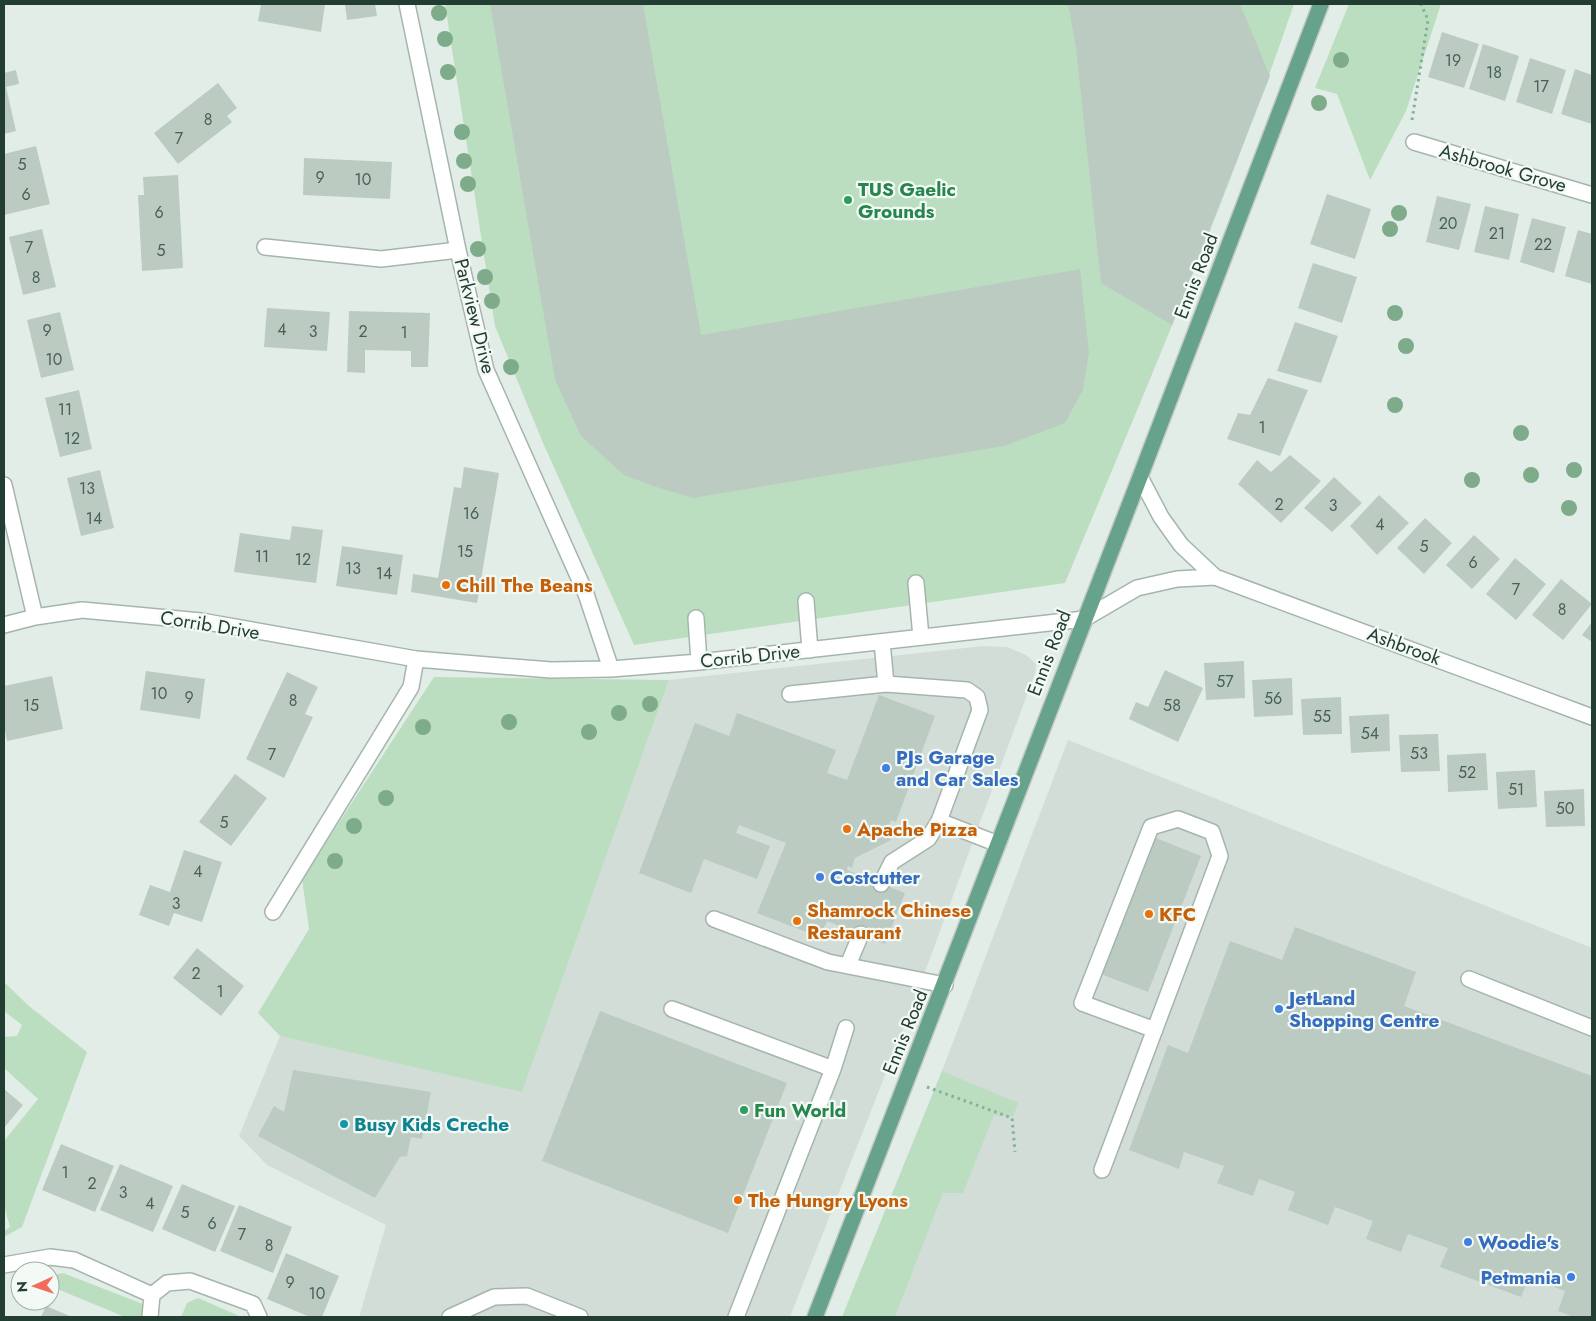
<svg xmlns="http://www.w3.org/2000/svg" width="1596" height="1321" viewBox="0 0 1596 1321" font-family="Jost,sans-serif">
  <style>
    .built { fill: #d1ddd6 }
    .green { fill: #bcdec0 }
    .building { fill: #bbcbc2 }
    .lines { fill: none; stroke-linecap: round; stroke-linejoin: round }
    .minor-tunnel { stroke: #bccac3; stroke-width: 15; stroke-dasharray: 15 8; stroke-linecap: butt }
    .minor-casing { stroke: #a5b5ad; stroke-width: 18 }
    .major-casing { stroke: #c1c9c6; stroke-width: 18 }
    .path { stroke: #83b09c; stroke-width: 3; stroke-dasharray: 2.5 4; stroke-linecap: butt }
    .minor { stroke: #fff; stroke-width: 15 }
    .major { stroke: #67a28b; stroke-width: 15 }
    .tree { fill: #7eab8a }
    .leisure-dot { fill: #2e9e5b; stroke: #f3f9f5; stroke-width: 2 }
    .food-dot { fill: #e8710a; stroke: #f3f9f5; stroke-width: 2 }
    .shop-dot { fill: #3f7fe0; stroke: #f3f9f5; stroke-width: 2 }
    .culture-dot { fill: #0f9aa8; stroke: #f3f9f5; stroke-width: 2 }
    .labels { text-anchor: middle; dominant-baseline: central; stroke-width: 4.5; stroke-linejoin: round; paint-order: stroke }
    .number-label { font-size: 16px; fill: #486157 }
    .street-label { font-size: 19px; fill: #223e33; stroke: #f3f9f5 }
    .leisure-label { font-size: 19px; font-weight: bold; fill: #27864d; stroke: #f3f9f5; text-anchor: start }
    .food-label { font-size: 19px; font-weight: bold; fill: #c56008; stroke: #f3f9f5; text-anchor: start }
    .shop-label { font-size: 19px; font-weight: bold; fill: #366cbe; stroke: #f3f9f5; text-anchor: start }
    .culture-label { font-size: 19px; font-weight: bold; fill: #0d838f; stroke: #f3f9f5; text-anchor: start }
  </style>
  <rect width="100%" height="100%" fill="#e3ede7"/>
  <path class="built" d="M984 646 1007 647 1026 655 1036 664 1035 673 915 999 790 1317H359L386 1225 267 1165 239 1136 280 1036 522 1091 669 680Z
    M1068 740 1592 948V1317H842L942 1071Z"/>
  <path class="green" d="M445 4H1294C1227 200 1145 391 1065 583L634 645 543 443 495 326Z
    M1349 4H1441L1406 111 1370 180 1337 94 1315 88Z
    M434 677 669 680 522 1092 280 1036 258 1013 309 929 302 879Z
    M4 982 29 1006 87 1052 22 1227 4 1237V1231L10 1227 4 1206V1141L38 1099 4 1068V1037L17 1036 22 1025 4 1011Z
    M942 1071 1018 1103 1013 1117 994 1115 963 1193H943L896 1314 897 1317H842Z
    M63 1273 143 1304V1317H125L50 1286V1276Z
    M198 1298 237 1315 238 1317H181L187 1303Z"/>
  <path class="building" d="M261 4H325L321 32 258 21Z
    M356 4H375L377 16 347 20 345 5Z
    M490 4H643L701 335 1080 269 1089 352 1083 390 1065 423 1004 446 693 498 656 487 624 475 581 436 555 380Z
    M1068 4H1240L1270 76 1172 325 1101 283 1076 48Z
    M1442 32 1479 44 1464 88 1428 77Z
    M1483 44 1519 56 1505 101 1469 89Z
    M1530 58 1566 70 1552 114 1516 102Z
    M1575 69 1592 75V124L1561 114Z
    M16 70 19 84 6 87 16 131 4 134V73Z
    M218 83 237 108 227 116 232 122 178 164 154 133Z
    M36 146 50 204 4 215V154Z
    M304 158 392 162 390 199 303 195Z
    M178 175 183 268 142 271 138 195H144L143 177Z
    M1327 194 1371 209 1355 259 1310 244Z
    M1437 196 1471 204 1459 250 1426 242Z
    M1485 206 1519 214 1509 260 1474 252Z
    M1532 218 1566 227 1554 273 1520 262Z
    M42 229 56 287 23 295 9 237Z
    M1578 230 1592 234V284L1565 276Z
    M1313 263 1357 277 1342 323 1298 308Z
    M267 308 330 312 327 351 264 347Z
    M349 311 430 313 428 367H411V351L365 350V373L347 372Z
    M60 312 74 370 41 378 27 320Z
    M1295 322 1338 336 1321 383 1277 371Z
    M1268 378 1308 390 1280 456 1227 439 1238 413 1250 415Z
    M79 390 92 449 60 457 45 398Z
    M1290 455 1321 481 1281 523 1238 484 1257 460 1271 472Z
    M464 467 499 473 477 603 411 592 413 574 438 578 454 487 461 488Z
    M100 470 114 528 81 536 67 478Z
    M1334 477 1362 503 1332 532 1304 508Z
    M1379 495 1409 523 1377 555 1350 526Z
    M1425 518 1452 543 1424 574 1397 548Z
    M292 526 323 530 316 583 234 572 240 533 290 540Z
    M1474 535 1500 559 1472 589 1446 565Z
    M342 546 403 555 397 595 336 586Z
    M1515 558 1546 584 1516 620 1486 594Z
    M1561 579 1592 604 1563 640 1532 615Z
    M1592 622V642L1582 635Z
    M1244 661 1245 698 1206 700 1204 663Z
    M1165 670 1203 688 1178 742 1129 719 1136 702 1148 707Z
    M146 671 205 679 200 719 140 710Z
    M287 672 318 687 305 714 313 717 284 778 246 759Z
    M52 676 63 729 7 741 4 725V686Z
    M1292 678 1293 715 1254 717 1252 680Z
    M879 695 935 716 896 822 891 820 887 831 891 840 855 858 852 868 848 866 847 870 905 893 885 944 827 921 820 937 757 913 786 843 739 825 736 833 770 846 757 879 704 859 691 893 639 873 695 723 729 736 737 713 836 750 827 773 847 780Z
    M1341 697 1342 734 1303 735 1301 699Z
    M1389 714 1390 751 1351 753 1349 716Z
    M1438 734 1440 771 1401 772 1399 735Z
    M1486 753 1488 790 1448 792 1447 755Z
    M1535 770 1537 807 1498 809 1496 772Z
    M235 774 267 798 231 846 199 822Z
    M1584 789 1585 826 1546 827 1544 791Z
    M1151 836 1201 856 1148 992 1098 973Z
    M184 850 222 862 202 922 174 913 169 926 139 915 150 885 170 892Z
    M1295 927 1416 972 1404 1006 1592 1076V1317H1574L1558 1311 1565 1291 1529 1277 1521 1297 1440 1267 1448 1248 1408 1234 1401 1252 1366 1239 1373 1221 1335 1207 1328 1225 1288 1210 1295 1192 1259 1179 1253 1196 1217 1183 1224 1166 1184 1152 1179 1169 1129 1150 1168 1045 1188 1053 1230 941 1282 960Z
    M197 948 244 986 221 1016 173 978Z
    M600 1011 787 1083 728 1233 542 1161Z
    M293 1070 431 1092 422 1139 411 1137 407 1156 400 1157 375 1198 258 1136 274 1106 284 1112Z
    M4 1089 23 1105 4 1128Z
    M61 1144 114 1166 95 1212 42 1190Z
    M120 1164 173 1186 153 1232 100 1210Z
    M182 1184 235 1206 215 1252 162 1229Z
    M239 1205 292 1227 273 1273 220 1251Z
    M286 1253 339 1276 322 1317H310L267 1299Z
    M46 1306 72 1317H41Z"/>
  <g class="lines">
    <path class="minor-tunnel" d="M861 934 881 884"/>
    <g class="minor-casing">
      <path id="minor" d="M407 4 458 250 486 370 586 594 611 669
        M1414 142 1592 195
        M265 247 381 259 458 250
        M1140 477 1161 517 1181 545 1215 577
        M4 485 35 617
        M916 583 921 637
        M806 601 810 650
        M696 618 699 662
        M4 625 35 617 82 610 201 621 416 659 551 670 611 669 699 662 1084 619 1137 588 1177 579 1215 577 1592 717
        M882 642 886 684
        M790 694 886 684 967 690 977 697 980 710 939 821 998 844
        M881 884 892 862 928 839 939 821
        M273 912 411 687 416 659
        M714 919 828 962 945 985
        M848 965 861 934
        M1469 979 1592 1028
        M672 1009 833 1069
        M1102 1170 1220 856 1212 832 1178 819 1151 827 1082 1003 1155 1030
        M4 1265 50 1257 74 1260 152 1295
        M150 1317 152 1295 167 1283 190 1281 253 1304 259 1317
        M450 1317 494 1297 527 1296 580 1317
        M736 1317 833 1069 846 1028"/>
    </g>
    <g class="major-casing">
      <path id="major" d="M815 1317 1140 477 1321 4"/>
    </g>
    <path class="path" d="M1412 120 1428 20 1421 4
      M927 1087 1012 1118 1015 1152"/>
    <use href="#minor" class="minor"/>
    <use href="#major" class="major"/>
  </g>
  <g class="tree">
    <circle cx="439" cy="13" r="8"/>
    <circle cx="445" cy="39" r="8"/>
    <circle cx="1341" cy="60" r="8"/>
    <circle cx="448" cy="72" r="8"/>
    <circle cx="1319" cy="103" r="8"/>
    <circle cx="462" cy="132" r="8"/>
    <circle cx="464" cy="161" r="8"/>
    <circle cx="468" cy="184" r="8"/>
    <circle cx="1399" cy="213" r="8"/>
    <circle cx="1390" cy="229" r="8"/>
    <circle cx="478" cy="249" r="8"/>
    <circle cx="485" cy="277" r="8"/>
    <circle cx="492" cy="301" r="8"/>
    <circle cx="1395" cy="313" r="8"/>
    <circle cx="1406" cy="346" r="8"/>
    <circle cx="511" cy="367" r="8"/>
    <circle cx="1395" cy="405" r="8"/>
    <circle cx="1521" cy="433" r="8"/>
    <circle cx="1574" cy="470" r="8"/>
    <circle cx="1531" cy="475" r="8"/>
    <circle cx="1472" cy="480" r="8"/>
    <circle cx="1569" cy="508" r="8"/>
    <circle cx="650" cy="704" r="8"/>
    <circle cx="619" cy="713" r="8"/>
    <circle cx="509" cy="722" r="8"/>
    <circle cx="423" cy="727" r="8"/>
    <circle cx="589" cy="732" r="8"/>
    <circle cx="386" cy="798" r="8"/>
    <circle cx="354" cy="826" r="8"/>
    <circle cx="335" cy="861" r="8"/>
  </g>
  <g class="leisure-dot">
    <circle cx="848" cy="200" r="5"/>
    <circle cx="744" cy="1110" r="5"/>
  </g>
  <g class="food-dot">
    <circle cx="446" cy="585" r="5"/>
    <circle cx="847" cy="829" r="5"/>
    <circle cx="1149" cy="914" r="5"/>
    <circle cx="797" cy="921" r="5"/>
    <circle cx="738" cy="1200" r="5"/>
  </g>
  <g class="shop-dot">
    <circle cx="886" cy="768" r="5"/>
    <circle cx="820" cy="877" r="5"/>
    <circle cx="1279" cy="1009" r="5"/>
    <circle cx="1468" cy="1242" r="5"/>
    <circle cx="1571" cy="1277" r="5"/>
  </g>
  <circle class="culture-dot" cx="344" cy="1124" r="5"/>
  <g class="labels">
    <g class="number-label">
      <text x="1453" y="60">19</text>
      <text x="1494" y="72">18</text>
      <text x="1541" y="86">17</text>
      <text x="208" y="119">8</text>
      <text x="179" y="138">7</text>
      <text x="22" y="164">5</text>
      <text x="320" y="177">9</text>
      <text x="363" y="179">10</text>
      <text x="26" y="194">6</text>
      <text x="159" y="212">6</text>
      <text x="1448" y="223">20</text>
      <text x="1497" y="233">21</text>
      <text x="1543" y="244">22</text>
      <text x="29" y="247">7</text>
      <text x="161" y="250">5</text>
      <text x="36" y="277">8</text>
      <text x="282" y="329">4</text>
      <text x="47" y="330">9</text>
      <text x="313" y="331">3</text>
      <text x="363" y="331">2</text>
      <text x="404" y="332">1</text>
      <text x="54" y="359">10</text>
      <text x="65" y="409">11</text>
      <text x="1262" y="427">1</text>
      <text x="72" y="438">12</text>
      <text x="87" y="488">13</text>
      <text x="1279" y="504">2</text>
      <text x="1333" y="505">3</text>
      <text x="471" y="513">16</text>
      <text x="94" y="518">14</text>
      <text x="1380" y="524">4</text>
      <text x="1424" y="546">5</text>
      <text x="465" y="551">15</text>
      <text x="262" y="556">11</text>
      <text x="303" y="559">12</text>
      <text x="1473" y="562">6</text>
      <text x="353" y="568">13</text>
      <text x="384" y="573">14</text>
      <text x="1516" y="589">7</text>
      <text x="1562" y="609">8</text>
      <text x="1225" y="681">57</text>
      <text x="159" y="693">10</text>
      <text x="189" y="697">9</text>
      <text x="1273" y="698">56</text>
      <text x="293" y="700">8</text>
      <text x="31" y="705">15</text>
      <text x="1172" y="705">58</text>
      <text x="1322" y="716">55</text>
      <text x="1370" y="733">54</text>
      <text x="1419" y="753">53</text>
      <text x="272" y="754">7</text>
      <text x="1467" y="772">52</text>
      <text x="1516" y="789">51</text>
      <text x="1565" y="808">50</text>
      <text x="224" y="822">5</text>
      <text x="198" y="871">4</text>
      <text x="176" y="903">3</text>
      <text x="196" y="973">2</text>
      <text x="220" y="991">1</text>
      <text x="65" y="1172">1</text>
      <text x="92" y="1183">2</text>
      <text x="123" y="1192">3</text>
      <text x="150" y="1203">4</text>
      <text x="185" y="1212">5</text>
      <text x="212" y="1223">6</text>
      <text x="242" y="1234">7</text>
      <text x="269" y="1245">8</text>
      <text x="290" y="1282">9</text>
      <text x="317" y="1293">10</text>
    </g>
    <g class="street-label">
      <text transform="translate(1503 168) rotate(16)">Ashbrook Grove</text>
      <text transform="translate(1196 276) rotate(-69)">Ennis Road</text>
      <text transform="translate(475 316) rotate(76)">Parkview Drive</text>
      <text transform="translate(210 625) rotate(9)">Corrib Drive</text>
      <text transform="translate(1404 646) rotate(20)">Ashbrook</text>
      <text transform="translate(1049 653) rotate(-69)">Ennis Road</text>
      <text transform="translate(750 656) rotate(-6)">Corrib Drive</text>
      <text transform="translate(905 1032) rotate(-68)">Ennis Road</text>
    </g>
    <g class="leisure-label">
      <text x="858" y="189">TUS Gaelic<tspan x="858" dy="22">Grounds</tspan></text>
      <text x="754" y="1110">Fun World</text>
    </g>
    <g class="food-label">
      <text x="456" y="585">Chill The Beans</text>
      <text x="857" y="829">Apache Pizza</text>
      <text x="807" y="910">Shamrock Chinese<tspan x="807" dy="22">Restaurant</tspan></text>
      <text x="1159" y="914">KFC</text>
      <text x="748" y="1200">The Hungry Lyons</text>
    </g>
    <g class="shop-label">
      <text x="896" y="757">PJs Garage<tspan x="896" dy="22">and Car Sales</tspan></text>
      <text x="830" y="877">Costcutter</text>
      <text x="1289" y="998">JetLand<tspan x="1289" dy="22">Shopping Centre</tspan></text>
      <text x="1478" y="1242">Woodie's</text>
      <text x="1561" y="1277" text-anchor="end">Petmania</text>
    </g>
    <g class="culture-label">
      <text x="354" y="1124">Busy Kids Creche</text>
    </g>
  </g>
  <rect width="1596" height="1321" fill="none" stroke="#223e33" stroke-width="10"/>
  <g transform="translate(35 1286) rotate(267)"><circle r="24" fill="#f3f9f5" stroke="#9faea7"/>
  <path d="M0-4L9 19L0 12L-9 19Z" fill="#f26b5b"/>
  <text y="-8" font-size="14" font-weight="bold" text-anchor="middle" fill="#223e33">N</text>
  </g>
</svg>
